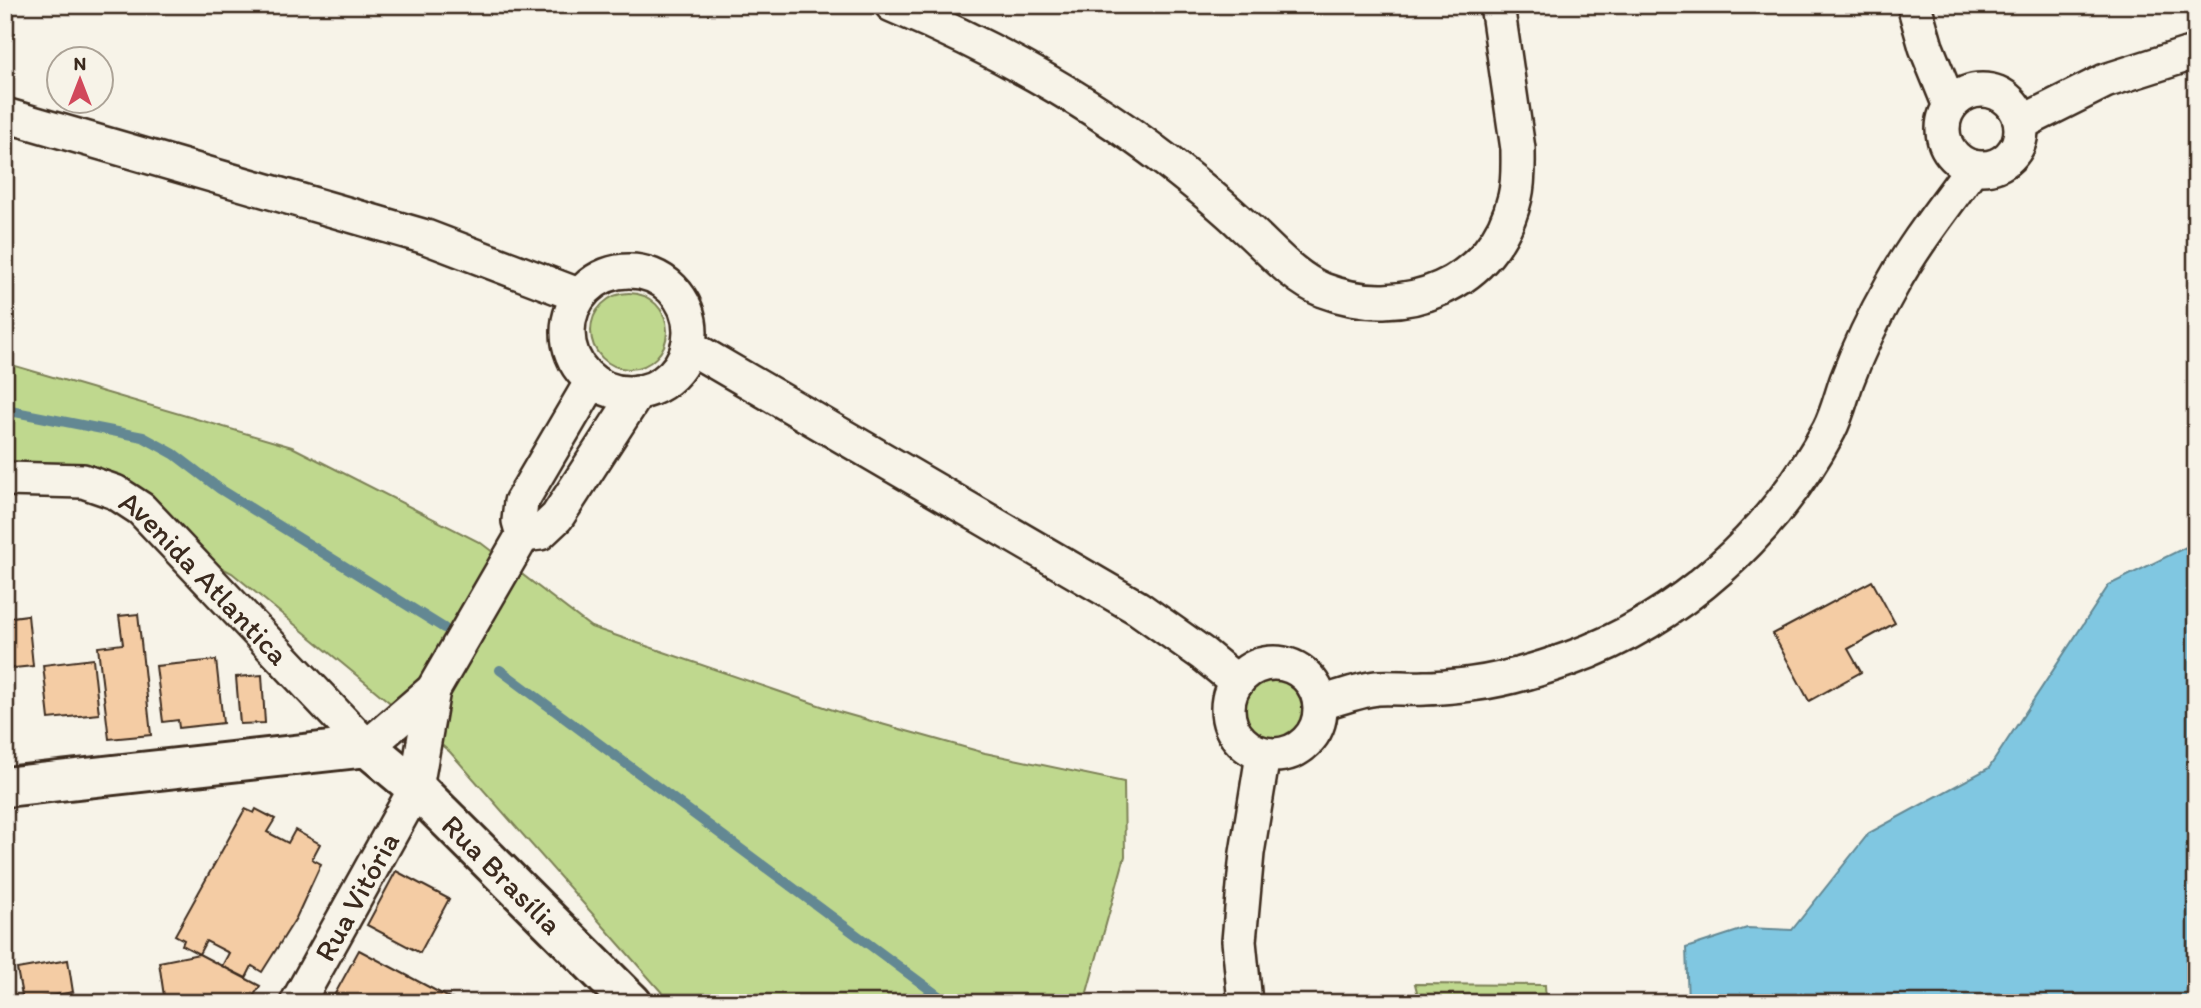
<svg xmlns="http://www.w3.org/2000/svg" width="2201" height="1008" viewBox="0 0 2201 1008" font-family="Itim,sans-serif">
  <rect width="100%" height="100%" fill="#f7f3e8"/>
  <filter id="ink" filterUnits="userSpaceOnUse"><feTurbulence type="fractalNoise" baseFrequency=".0143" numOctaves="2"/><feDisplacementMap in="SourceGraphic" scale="14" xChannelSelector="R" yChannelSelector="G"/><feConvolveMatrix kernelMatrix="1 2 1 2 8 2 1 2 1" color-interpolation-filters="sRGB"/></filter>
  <g filter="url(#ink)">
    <path fill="#bfd88e" stroke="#7d8156" stroke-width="2" d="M591 331a38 38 0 1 1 76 0a38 38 0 1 1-76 0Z
      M5 363 292 447 481 543 591 627 839 712 985 753 1124 782 1125 856 1084 1003H671L450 752 232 573 67 486 5 475Z
      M1245 709a29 29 0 1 1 58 0a29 29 0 1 1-58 0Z
      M1415 984 1545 985 1546 1003H1420Z"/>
    <path fill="#80c7e1" stroke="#648893" stroke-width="2" d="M2196 542V1003H1688L1686 948 1747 928 1792 930 1869 833 1989 768 2109 585Z"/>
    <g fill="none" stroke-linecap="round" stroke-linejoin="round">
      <path stroke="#648893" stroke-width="10" d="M5 410 143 437 174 454 220 489 444 628
        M500 670 948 1003"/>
    </g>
    <path fill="#f4cca4" stroke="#3b2a1e" stroke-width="2" d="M1872 581 1895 623 1848 649 1861 672 1809 701 1773 634Z
      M138 614 151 735 109 739 98 647 123 644 119 616Z
      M28 615 33 666 5 669V618Z
      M93 659 99 714 49 719 43 665Z
      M216 660 223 723 179 728 178 720 163 722 156 666Z
      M262 675 265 723 240 724 236 677Z
      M245 809 254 813 256 809 275 819 267 832 288 843 295 830 320 844 312 859 321 864 296 918 262 972 252 966 246 978 222 966 229 953 206 941 199 954 182 945 184 940 175 935Z
      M396 871 449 899 420 953 367 925Z
      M359 950 459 1003H330Z
      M199 954 260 986 249 1003H165L159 962Z
      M68 960 73 992 23 1001 17 969Z"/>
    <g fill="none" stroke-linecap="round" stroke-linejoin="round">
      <g stroke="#3b2a1e" stroke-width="38">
        <g id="street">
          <path d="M892 5C990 46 1084 97 1168 162 1195 183 1221 204 1245 227 1269 248 1293 278 1323 290 1403 321 1495 285 1515 197 1519 181 1518 165 1518 149L1497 5"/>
          <path d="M1914 5 1926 47 1950 106"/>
          <circle cx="1982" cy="129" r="39"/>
          <path d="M5 115 426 237 578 295"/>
          <path d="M2021 123 2105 81 2196 52"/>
          <circle cx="629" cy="332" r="61"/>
          <path d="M688 346 1138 608 1203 654 1237 682"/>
          <path id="s1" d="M5 479 83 481 115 492 141 509 367 747 433 690 523 535 519 521 521 502 592 381"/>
          <path d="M523 535 540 533 557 517 638 392"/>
          <circle cx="1274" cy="709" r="46"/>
          <path d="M1321 703C1339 698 1359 690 1377 688 1393 687 1409 689 1425 688 1440 688 1456 686 1472 684 1505 680 1538 670 1569 659 1680 620 1774 533 1829 430 1837 415 1841 397 1847 380 1859 348 1875 315 1892 285 1915 243 1945 206 1973 167"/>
          <path id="s2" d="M297 1003 416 788 433 690"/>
          <path d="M1245 1003 1239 941 1247 853 1263 755"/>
        </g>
      </g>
      <g stroke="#3b2a1e" stroke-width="44">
        <g id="secondary">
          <path id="s3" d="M5 787 367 747 416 788 632 1003"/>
        </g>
      </g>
      <use href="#street" stroke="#f7f3e8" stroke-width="33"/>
      <use href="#secondary" stroke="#f7f3e8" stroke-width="38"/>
    </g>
  </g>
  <g text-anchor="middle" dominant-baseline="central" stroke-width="5" stroke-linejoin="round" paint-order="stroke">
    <g font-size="30" fill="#3b2a1e" stroke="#f7f3e8">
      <text stroke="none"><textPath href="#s1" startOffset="236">Avenida Atlantica</textPath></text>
      <text stroke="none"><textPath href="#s3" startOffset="550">Rua Brasília</textPath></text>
      <text stroke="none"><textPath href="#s2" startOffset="122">Rua Vitória</textPath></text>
    </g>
  </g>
  <rect width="2201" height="1008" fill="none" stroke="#f7f3e8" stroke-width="28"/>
  <rect x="14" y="14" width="2173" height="980" fill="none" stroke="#3b2a1e" stroke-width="2.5" filter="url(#ink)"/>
  <g transform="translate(80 80)"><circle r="33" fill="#f7f3e8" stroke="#aca397" stroke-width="2"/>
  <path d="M0-5L12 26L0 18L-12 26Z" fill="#d1495b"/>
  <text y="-10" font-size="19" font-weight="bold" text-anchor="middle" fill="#3b2a1e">N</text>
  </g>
</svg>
